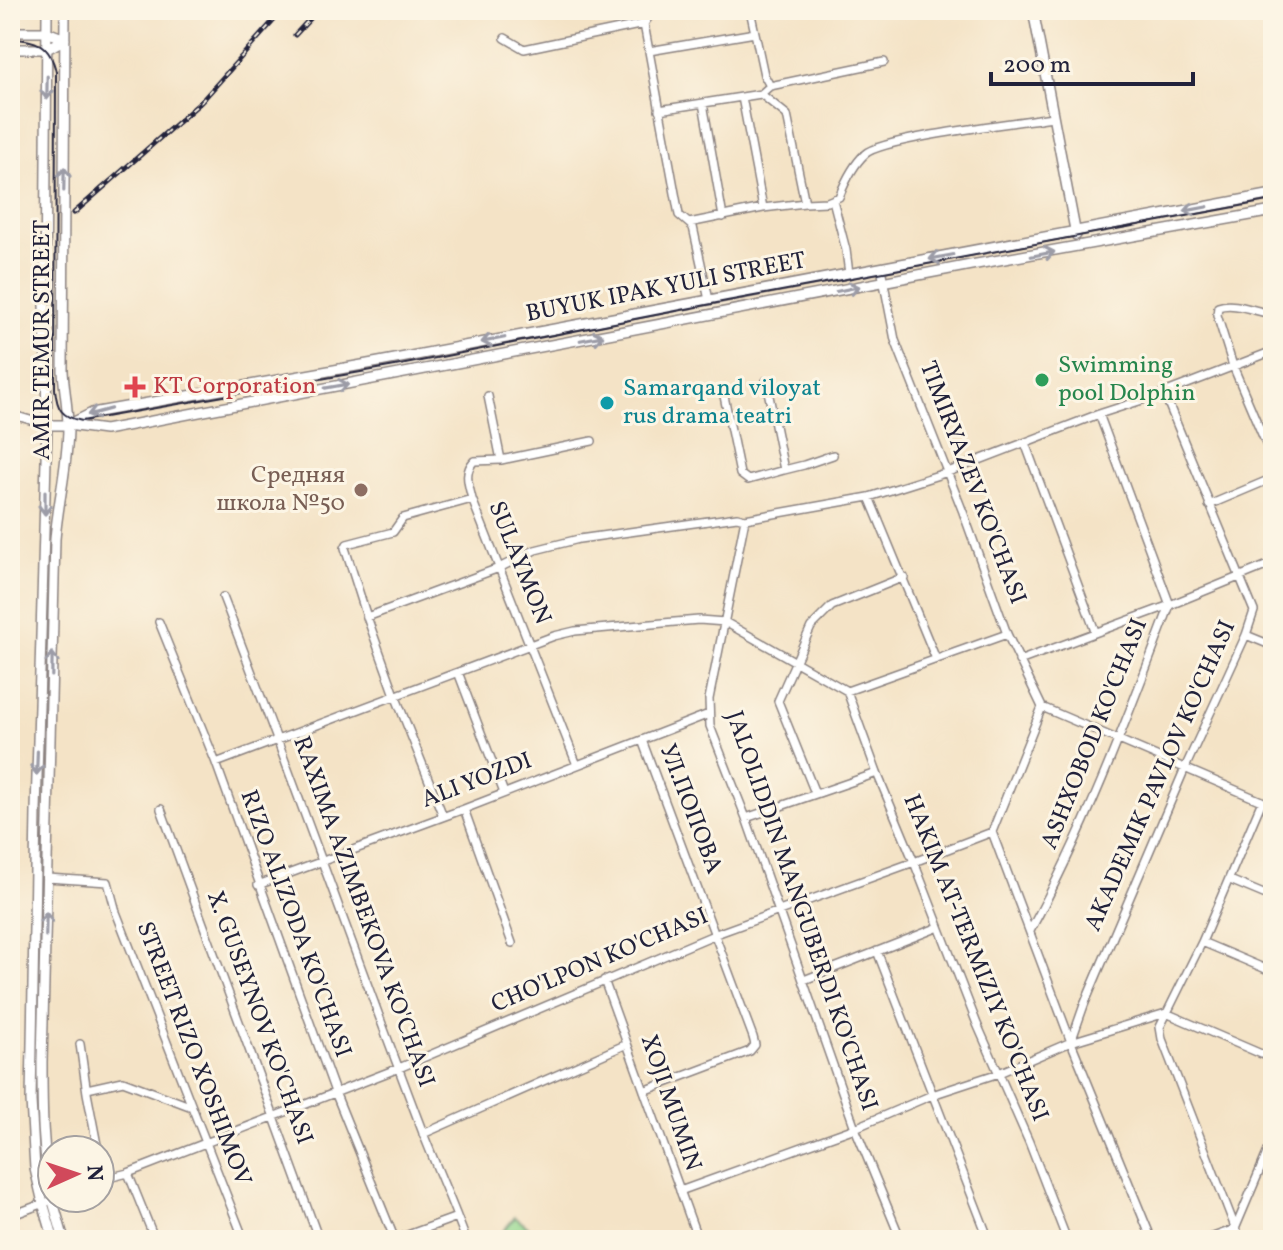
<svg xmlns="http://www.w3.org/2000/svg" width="1283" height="1250" viewBox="0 0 1283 1250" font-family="Vollkorn,serif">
  <rect width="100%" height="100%" fill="#fcf5e5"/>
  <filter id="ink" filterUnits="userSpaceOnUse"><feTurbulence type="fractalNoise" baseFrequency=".0125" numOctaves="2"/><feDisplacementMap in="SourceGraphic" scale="16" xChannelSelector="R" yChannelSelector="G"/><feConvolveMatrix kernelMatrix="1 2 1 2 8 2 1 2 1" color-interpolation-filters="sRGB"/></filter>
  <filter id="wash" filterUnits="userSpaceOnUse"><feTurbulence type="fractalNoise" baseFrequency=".006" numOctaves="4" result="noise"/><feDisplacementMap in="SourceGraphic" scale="32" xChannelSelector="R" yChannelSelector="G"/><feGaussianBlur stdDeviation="1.8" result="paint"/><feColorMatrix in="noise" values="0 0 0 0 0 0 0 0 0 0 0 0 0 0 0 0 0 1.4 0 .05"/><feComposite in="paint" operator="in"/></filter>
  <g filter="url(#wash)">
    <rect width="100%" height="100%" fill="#f4e3c6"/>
    <path fill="#95d890" stroke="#5c7d66" stroke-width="2" d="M515 1217 544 1240H508L501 1234Z"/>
  </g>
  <g filter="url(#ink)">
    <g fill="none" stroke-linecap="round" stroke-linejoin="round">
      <g stroke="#8b8280" stroke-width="10">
        <path id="minor" d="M653 10 644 24 679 215 693 227 709 300
          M750 10 755 33
          M505 38 524 49 644 24
          M649 51 755 33 764 75 770 86
          M761 94 787 115 805 203 827 202 839 197C845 182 853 165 865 154 882 138 1021 122 1053 117
          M742 97 763 208
          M703 103 723 217
          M659 110 761 94 770 86 884 62
          M833 200 846 250 849 274
          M689 223 763 208 805 203
          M881 268 895 340 963 512 1007 634 1042 707
          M1273 314C1255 312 1235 301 1218 307L1217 315 1233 366 1273 460
          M766 381 784 470 804 465 833 455
          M723 391 740 474 748 480 784 470
          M488 396 501 460 474 461C463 473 469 485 472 499L577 765
          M10 414 47 425
          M1025 443 1095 631
          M501 460 592 441
          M869 497 936 659
          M1209 505 1273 478
          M745 519 709 699 710 726 746 818 855 1128 901 1240
          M223 597C292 775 355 955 423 1133 437 1169 453 1204 466 1240
          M367 617 499 568 535 550 579 539 737 517 745 519 869 497 948 472 1099 414 1164 393 1273 351
          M159 622 216 763 335 1092 395 1240
          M1246 635 1273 646
          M1019 661 1170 605 1273 563
          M458 672 504 793
          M847 691 877 773 914 862 977 1024 1029 1142 1067 1240
          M1042 707 1273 806
          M642 740 753 1037 755 1045 750 1051 644 1091
          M216 763 554 636 575 631 663 623 699 620 725 622 847 691 1007 634
          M815 793 778 701 811 627 832 606 904 577
          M161 809 319 1240
          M464 809 512 943
          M443 816 395 695 367 617 345 548 347 544 393 532 403 518 472 499
          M746 818 877 773
          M992 832 1071 1042 1152 1240
          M47 878 108 882 116 912 244 1240
          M1230 880 1273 898
          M258 885 464 809 709 714
          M1030 931C1087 827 1128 716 1170 605L1099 414
          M1202 942 1273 972
          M877 951 989 1240
          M604 980 698 1240
          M804 980 939 927
          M1071 1042 1084 1005 1185 768 1246 635 1254 611 1164 393
          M80 1044 87 1093 98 1150
          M87 1089 123 1081 192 1107
          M423 1134 627 1044
          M100 1159 104 1179
          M128 1173 155 1240
          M100 1180 128 1173 399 1068 716 934 914 862 992 832 1042 707
          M680 1191 855 1128 932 1095 999 1073 1071 1042 1166 1013 1273 1059
          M10 1216 47 1202
          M1235 1229 1273 1139
          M394 1240 457 1217
          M1205 1240 1235 1229
          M1240 1240 1162 1039 1160 1027 1202 942 1262 801"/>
      </g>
      <g stroke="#8b8280" stroke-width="12">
        <path id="major" d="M47 10 45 305 47 425 36 811 31 1101 35 1169 43 1203 54 1240
          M1033 10 1076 235
          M10 32H47L65 39
          M10 49H47L65 39
          M47 425H68L105 430 971 265 1273 211
          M68 425 92 413 379 362 1273 194
          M52 1197C42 1152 42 1107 42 1062L55 539C58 502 68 464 68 427 68 408 64 389 63 371L65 10
          M52 1198 64 1240"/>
      </g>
      <use href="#minor" stroke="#fff" stroke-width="7"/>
      <use href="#major" stroke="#fff" stroke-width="9"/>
      <path stroke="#22223b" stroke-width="2" d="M10 39C36 39 50 44 56 72L55 389C57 409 61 417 82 421L395 366 727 301 1273 200"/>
      <g stroke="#22223b" stroke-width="5">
        <path id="rail" d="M295 35 318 10
          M74 213 201 102 283 10"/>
      </g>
      <use href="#rail" stroke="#fcf5e5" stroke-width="2" stroke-dasharray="6" stroke-linecap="butt"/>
    </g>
    <defs><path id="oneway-shaft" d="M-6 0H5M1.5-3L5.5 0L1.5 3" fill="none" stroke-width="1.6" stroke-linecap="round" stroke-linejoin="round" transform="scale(2)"/></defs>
    <g stroke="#9c9ca7">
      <use href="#oneway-shaft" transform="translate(47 88) rotate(91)"/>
      <use href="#oneway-shaft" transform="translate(64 179) rotate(-89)"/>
      <use href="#oneway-shaft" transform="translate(1196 209) rotate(169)"/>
      <use href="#oneway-shaft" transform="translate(1043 254) rotate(-11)"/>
      <use href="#oneway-shaft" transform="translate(941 257) rotate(169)"/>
      <use href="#oneway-shaft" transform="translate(848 289) rotate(-12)"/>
      <use href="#oneway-shaft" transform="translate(592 338) rotate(-11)"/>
      <use href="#oneway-shaft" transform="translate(493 340) rotate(169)"/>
      <use href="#oneway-shaft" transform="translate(337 386) rotate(-10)"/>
      <use href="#oneway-shaft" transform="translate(99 412) rotate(165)"/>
      <use href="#oneway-shaft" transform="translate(45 503) rotate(90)"/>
      <use href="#oneway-shaft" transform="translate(52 664) rotate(-89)"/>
      <use href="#oneway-shaft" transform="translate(37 763) rotate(92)"/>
      <use href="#oneway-shaft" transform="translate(46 924) rotate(-89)"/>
    </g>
  </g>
  <circle fill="#2e9e5b" stroke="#fcf5e5" stroke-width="3" cx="1042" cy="380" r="8"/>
  <path fill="#e0444e" stroke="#fcf5e5" stroke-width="3" d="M131 375h8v8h8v8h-8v8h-8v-8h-8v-8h8z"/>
  <circle fill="#0f9aa8" stroke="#fcf5e5" stroke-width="3" cx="607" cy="403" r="8"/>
  <circle fill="#8d6e63" stroke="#fcf5e5" stroke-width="3" cx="361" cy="490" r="8"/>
  <g text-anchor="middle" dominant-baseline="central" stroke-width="6" stroke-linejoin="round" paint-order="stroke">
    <g font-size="24" fill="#22223b" stroke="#fcf5e5">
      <text transform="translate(666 288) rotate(-11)">BUYUK IPAK YULI STREET</text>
      <text transform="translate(43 340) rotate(-90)">AMIR TEMUR STREET</text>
      <text transform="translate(972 483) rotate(69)">TIMIRYAZEV KO'CHASI</text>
      <text transform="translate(519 563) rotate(68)">SULAYMON</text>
      <text transform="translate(1095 734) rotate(-68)">ASHXOBOD KO'CHASI</text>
      <text transform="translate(1161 776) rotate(-66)">AKADEMIK PAVLOV KO'CHASI</text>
      <text transform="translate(477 781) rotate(-21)">ALI YOZDI</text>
      <text transform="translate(690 809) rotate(69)">УЛ.ПОПОВА</text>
      <text transform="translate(801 911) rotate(71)">JALOLIDDIN MANGUBERDI KO'CHASI</text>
      <text transform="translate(363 912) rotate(70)">RAXIMA AZIMBEKOVA KO'CHASI</text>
      <text transform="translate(295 924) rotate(70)">RIZO ALIZODA KO'CHASI</text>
      <text transform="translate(975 958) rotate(68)">HAKIM AT-TERMIZIY KO'CHASI</text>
      <text transform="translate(600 961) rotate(-23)">CHO'LPON KO'CHASI</text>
      <text transform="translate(259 1018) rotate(70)">X. GUSEYNOV KO'CHASI</text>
      <text transform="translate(193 1054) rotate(69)">STREET RIZO XOSHIMOV</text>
      <text transform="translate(670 1103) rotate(71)">XOJI MUMIN</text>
    </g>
    <g font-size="24" fill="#27864d" stroke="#fcf5e5" text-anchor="start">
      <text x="1058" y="366">Swimming<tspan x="1058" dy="28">pool Dolphin</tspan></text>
    </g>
    <g font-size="24" fill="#be3a42" stroke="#fcf5e5" text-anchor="start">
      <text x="153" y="387">KT Corporation</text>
    </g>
    <g font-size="24" fill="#0d838f" stroke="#fcf5e5" text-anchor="start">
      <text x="623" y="389">Samarqand viloyat<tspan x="623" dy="28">rus drama teatri</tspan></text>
    </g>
    <g font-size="24" fill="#785e54" stroke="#fcf5e5" text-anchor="end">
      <text x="345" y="476">Средняя<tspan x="345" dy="28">школа №50</tspan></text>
    </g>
  </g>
  <rect width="1283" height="1250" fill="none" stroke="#fcf5e5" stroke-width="40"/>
  <g transform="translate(76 1174) rotate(87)"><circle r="38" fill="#fcf5e5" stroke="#a5a1a1" stroke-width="2"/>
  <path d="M0-6L14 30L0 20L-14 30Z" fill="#d1495b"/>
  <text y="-12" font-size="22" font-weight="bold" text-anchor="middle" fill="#22223b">N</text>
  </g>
  <path d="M991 72v12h202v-12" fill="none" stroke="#22223b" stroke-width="4"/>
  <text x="1003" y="72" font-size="24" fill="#22223b" stroke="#fcf5e5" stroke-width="6" paint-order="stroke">200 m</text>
</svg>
